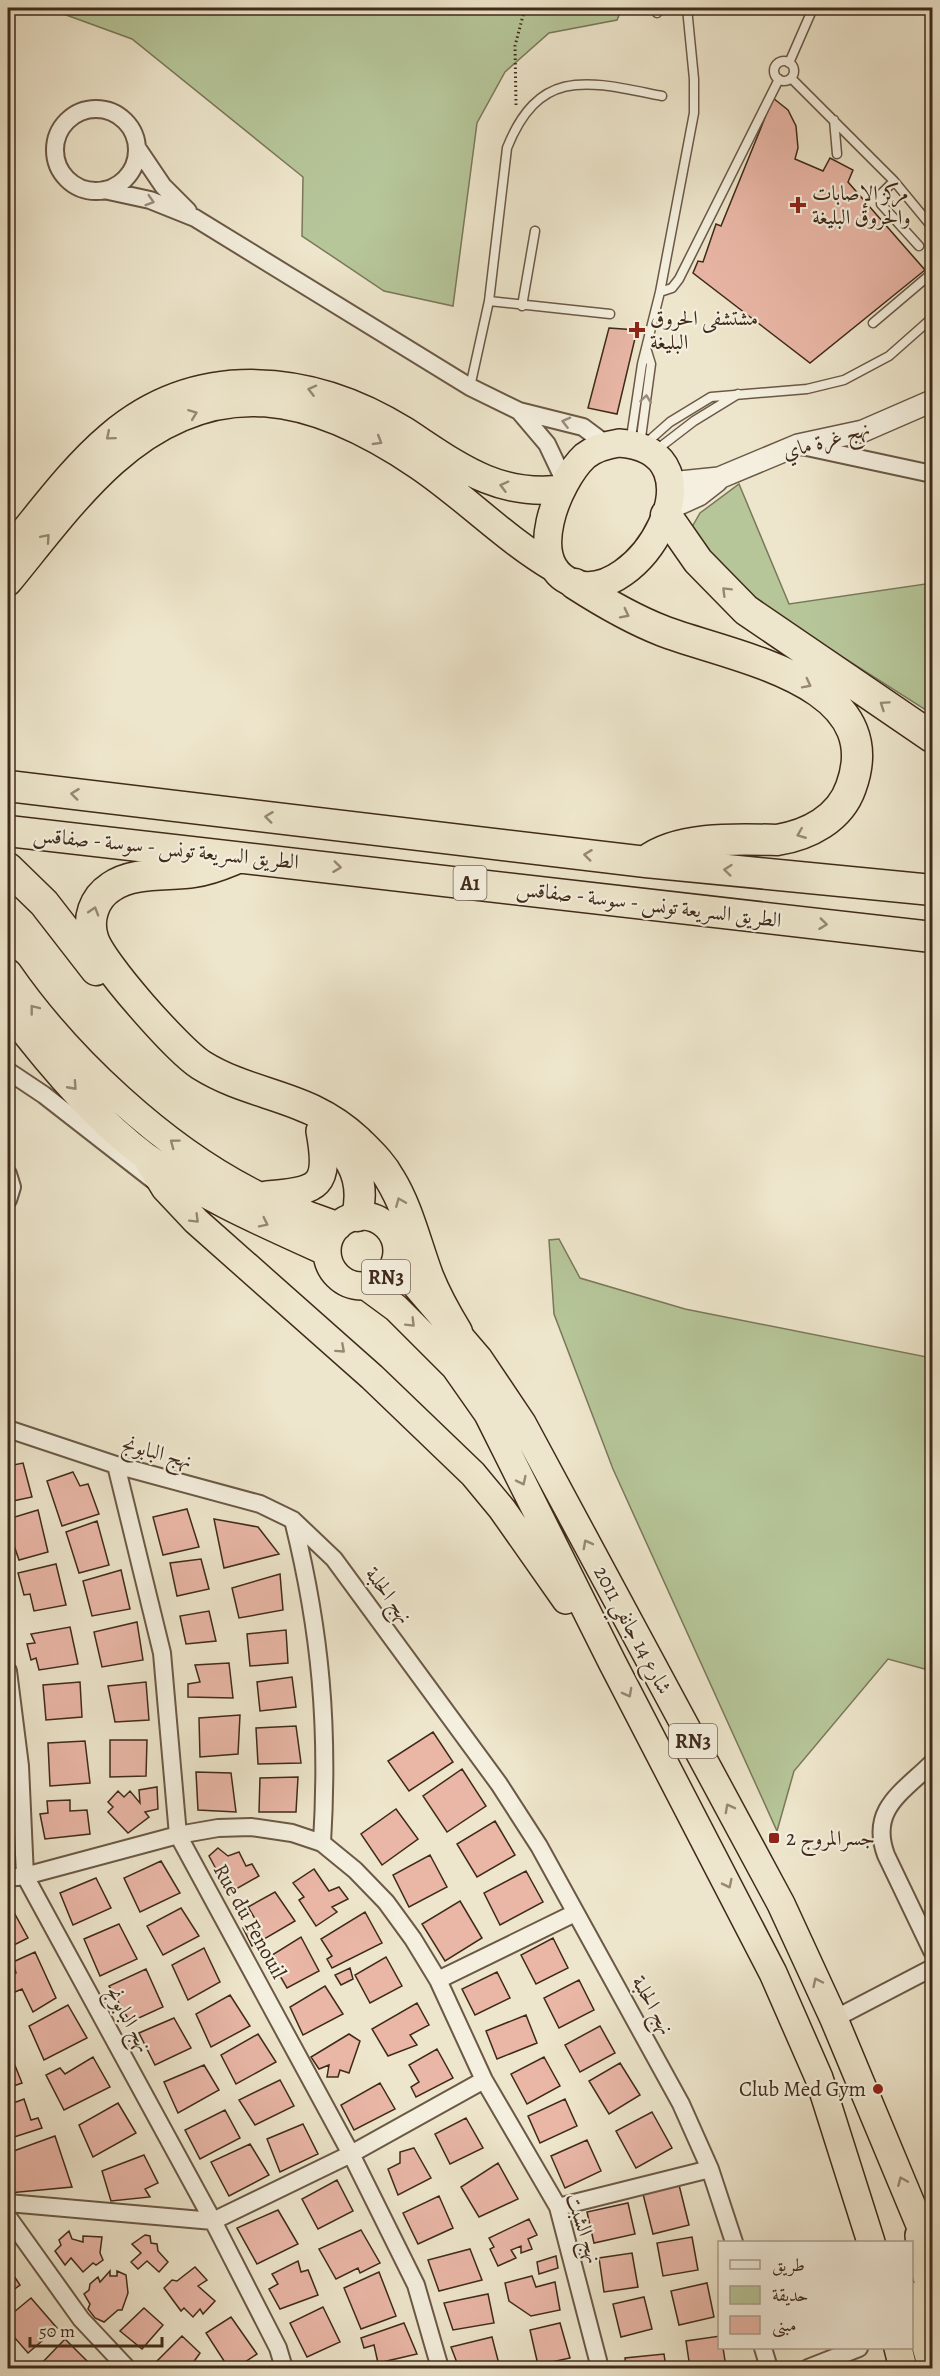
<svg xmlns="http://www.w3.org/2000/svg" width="940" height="2376" viewBox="0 0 940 2376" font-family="Alegreya,Amiri,serif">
  <rect width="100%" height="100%" fill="#eee6cc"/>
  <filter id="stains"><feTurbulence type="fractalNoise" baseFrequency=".00333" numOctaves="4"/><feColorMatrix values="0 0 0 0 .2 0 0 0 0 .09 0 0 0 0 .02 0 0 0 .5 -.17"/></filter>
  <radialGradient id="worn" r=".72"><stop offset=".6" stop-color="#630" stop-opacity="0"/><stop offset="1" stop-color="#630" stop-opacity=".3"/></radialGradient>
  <path fill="#b6c699" stroke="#7a785a" stroke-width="1.5" d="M47 8H622L617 20 549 33 505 72 477 123 453 306 384 291 302 236 303 177 132 39Z
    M739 484 789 604 932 583V714L781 618 705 559 692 527 700 513Z
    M559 1239 580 1278 685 1309 932 1358V1671L888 1659 794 1771 777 1831 613 1469 554 1314 549 1240Z"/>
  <path fill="#eab7a7" stroke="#3f2a1a" stroke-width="1.5" d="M773 98 788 110 796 126 798 148 795 159 823 171 830 158 853 170 848 182 925 270 810 363 693 273 698 261 703 262 716 224 721 226Z
    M609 328 637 330 617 414 588 408Z
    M23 1463 32 1497 8 1502V1466Z
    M73 1472 80 1486 88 1484 99 1514 62 1526 47 1481Z
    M187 1509 199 1547 163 1555 153 1517Z
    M38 1510 48 1552 19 1560 8 1528V1519Z
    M214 1519 258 1527 279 1554 224 1568Z
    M97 1521 109 1565 79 1573 66 1532Z
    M201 1559 209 1589 177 1596 170 1563Z
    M56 1564 66 1605 34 1611 30 1594 24 1595 18 1573Z
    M121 1570 130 1609 92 1616 83 1581Z
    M280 1574 283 1610 239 1618 232 1588Z
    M209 1611 216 1641 186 1644 180 1616Z
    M137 1622 143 1660 102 1667 94 1632Z
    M70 1627 78 1664 39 1670 36 1658 31 1660 27 1644 35 1643 31 1634Z
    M286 1630 288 1663 250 1666 247 1634Z
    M229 1663 233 1698 188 1697V1684L200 1682 195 1665Z
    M292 1677 296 1707 260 1711 257 1682Z
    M80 1682 82 1717 46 1720 43 1685Z
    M146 1682 149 1720 115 1722 108 1686Z
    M240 1715 238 1754 200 1757 199 1718Z
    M296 1726 301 1763 258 1764 256 1728Z
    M433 1732 453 1762 409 1791 388 1761Z
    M110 1740H147L146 1776 110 1777Z
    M85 1741 90 1783 50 1786 48 1743Z
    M462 1769 486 1806 447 1832 423 1796Z
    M196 1772 231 1773 236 1812 198 1810Z
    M298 1777 296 1812H259L260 1778Z
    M157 1787 158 1809 145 1812 149 1817 128 1833 108 1812 113 1807 108 1802 118 1791 124 1797 130 1791 140 1803 139 1790Z
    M70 1800V1811L87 1810 90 1834 45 1839 40 1814 48 1813 47 1801Z
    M396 1809 418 1839 382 1865 361 1834Z
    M495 1821 515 1855 477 1877 457 1844Z
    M218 1848 228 1856 239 1852 246 1866 252 1864 259 1876 229 1893 209 1856Z
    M430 1855 447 1887 409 1907 393 1875Z
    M161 1861 180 1893 140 1912 124 1878Z
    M314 1869 329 1891 339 1887 348 1899 332 1907 337 1912 316 1926 299 1900 304 1897 293 1883Z
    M526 1871 543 1902 500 1925 484 1893Z
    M96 1878 111 1908 73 1925 60 1893Z
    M275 1892 295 1921 252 1946 243 1928 257 1922 248 1907Z
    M460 1901 482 1938 445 1961 422 1924Z
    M11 1907 28 1938 8 1948V1909Z
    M181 1908 199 1936 163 1955 147 1926Z
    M365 1912 382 1943 332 1968 327 1959 332 1956 321 1939Z
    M119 1924 137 1959 100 1976 84 1939Z
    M301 1937 319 1971 287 1988 269 1957Z
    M553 1938 568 1968 536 1984 521 1955Z
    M204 1948 220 1982 188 2000 172 1965Z
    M35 1952 56 1998 33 2012 22 1989 15 1992 8 1978 16 1973 13 1962Z
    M386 1957 402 1986 370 2003 355 1975Z
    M350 1968 353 1979 341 1985 335 1975Z
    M146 1969 163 2007 130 2022 109 1986Z
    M497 1972 510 1998 475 2015 462 1989Z
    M579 1980 594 2010 559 2028 544 1998Z
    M325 1986 343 2014 303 2035 290 2007Z
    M230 1995 250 2026 211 2047 196 2014Z
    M417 2003 429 2025 410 2035 417 2045 388 2056 372 2029Z
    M68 2005 87 2038 44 2060 29 2026Z
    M526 2015 537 2043 497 2059 486 2031Z
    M174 2018 191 2048 155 2065 139 2033Z
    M600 2026 615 2053 580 2072 565 2045Z
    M258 2034 276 2062 236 2084 221 2055Z
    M349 2034 360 2041 349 2073 340 2070 338 2077H327L329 2065 319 2069 311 2057Z
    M437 2049 453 2078 416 2097 411 2087 419 2082 409 2065Z
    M10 2053 22 2083 8 2088V2054Z
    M93 2057 110 2087 64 2110 46 2075 60 2068 65 2074Z
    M544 2057 560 2086 527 2104 511 2074Z
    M620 2063 640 2095 609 2114 589 2081Z
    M204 2065 219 2090 178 2113 164 2082Z
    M280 2080 294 2106 255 2125 239 2100Z
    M380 2083 395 2109 354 2130 341 2105Z
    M24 2099 31 2120 38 2118 42 2128 8 2139V2105Z
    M565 2099 577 2126 540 2143 528 2116Z
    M118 2103 136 2133 93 2157 79 2125Z
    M225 2110 240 2138 200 2159 185 2130Z
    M652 2112 672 2148 636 2168 616 2131Z
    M466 2118 483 2148 450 2164 435 2134Z
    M303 2124 318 2154 280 2172 267 2139Z
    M55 2136 72 2187 9 2193 8 2153Z
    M587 2140 601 2171 565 2188 551 2156Z
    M250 2144 269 2175 229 2196 211 2162Z
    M414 2148 431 2178 398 2195 388 2169 400 2163V2152Z
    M144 2155 158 2183 145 2189 150 2197 111 2201 102 2171Z
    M498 2163 518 2199 479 2217 461 2187Z
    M337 2180 353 2211 318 2229 302 2199Z
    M679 2185 689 2225 653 2234 643 2194Z
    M439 2196 453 2228 418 2244 403 2213Z
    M628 2203 635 2234 594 2243 587 2212Z
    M278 2210 298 2244 257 2264 237 2228Z
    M529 2219 537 2235 528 2239 532 2249 521 2253V2246L511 2250 516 2258 498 2266 490 2249 494 2247 489 2238Z
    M361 2230 380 2263 360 2273 358 2268 336 2279 319 2249Z
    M69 2231 72 2239 83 2242V2236L102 2237 100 2253 103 2260 96 2265 93 2263 83 2272 71 2258 65 2265 55 2251 61 2245 59 2240Z
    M145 2235 150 2236 151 2243 157 2244 158 2251 168 2262 159 2272 147 2261 138 2269 131 2262 141 2253 132 2244Z
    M692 2237 698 2270 663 2276 657 2243Z
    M470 2249 482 2280 439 2291 428 2260Z
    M632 2253 638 2287 604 2292 599 2258Z
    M556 2256 558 2268 539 2274 537 2262Z
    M298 2261 301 2272 308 2270 318 2295 280 2309 269 2289 278 2284 272 2274Z
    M8 2267 20 2285 8 2294Z
    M195 2267 207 2280 198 2286 215 2301 203 2314 200 2309 193 2317 184 2308 181 2311 164 2288 172 2280 177 2281Z
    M110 2271V2276H117V2271L126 2275 128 2293 122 2310H118L104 2322 95 2318 88 2309 90 2304 84 2294 89 2290 90 2284 98 2277 100 2282Z
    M379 2272 396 2316 361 2329 344 2288Z
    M532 2276 536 2287 555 2282 560 2310 531 2316 509 2301 505 2283Z
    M707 2283 714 2317 679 2325 671 2291Z
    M488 2294 494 2323 453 2330 444 2303Z
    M644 2297 652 2329 621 2337 613 2304Z
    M31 2298 57 2328 28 2353 15 2338 12 2341 8 2336V2317Z
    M8 2299 13 2307 8 2312Z
    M323 2307 340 2342 307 2357 290 2323Z
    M144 2308 163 2325 142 2349 120 2331Z
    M231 2317 257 2354 236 2368 229 2362 226 2364 206 2333Z
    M404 2323 417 2354 378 2363 374 2345 364 2348 361 2338Z
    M560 2323 570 2358 538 2365 530 2330Z
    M182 2336 200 2353 190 2367 194 2368H160L155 2363Z
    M720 2336V2348H723L726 2367 690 2368 686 2341Z
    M492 2337 500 2368H459L451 2347Z
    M65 2339 94 2368H37Z
    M664 2354 666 2368H626L625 2358Z
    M345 2364 346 2368H327Z"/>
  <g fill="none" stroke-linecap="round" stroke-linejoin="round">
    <g stroke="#6b5946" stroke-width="11">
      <path id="service" d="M657 13 659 8
        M774 71a10 10 0 1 1 20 0a10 10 0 1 1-20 0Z
        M789 63 813 8
        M791 78 894 181 932 227
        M834 120 837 154
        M894 181 881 194V204L919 246
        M660 292 672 288 679 279 779 79
        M489 301 610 314
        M522 306 535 231
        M873 323 932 273
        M470 387 489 301 507 148C540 65 591 82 662 96
        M630 444 642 364 660 292 694 113V79L687 8
        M640 445 651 364 647 351
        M644 445 670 422 711 397 807 389 844 380 889 356 932 318
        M655 451 694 421 738 394"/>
    </g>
    <g stroke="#6b5946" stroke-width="20">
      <path id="minor" d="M55 150a41 41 0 1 1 82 0a41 41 0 1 1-82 0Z
        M138 149 163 186 188 211
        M104 190 150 200 195 218 470 387 519 411 583 427 607 445
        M519 411 547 444 565 482
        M802 446 932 474
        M8 1071 44 1095 153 1180
        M8 1174 12 1187 8 1200
        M8 1429 116 1465 260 1504 293 1520 334 1559 499 1784 539 1846 681 2104 710 2169 734 2242
        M116 1465 162 1653 178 1835 351 2154 416 2285 440 2368
        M293 1520C321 1632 329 1728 322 1843
        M8 1671 20 1766 25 1876 213 2221 278 2348 284 2368
        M932 1763C903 1792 869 1809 886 1855L932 1951
        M8 1878 25 1876 178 1835 218 1828 251 1827 292 1833 322 1843 355 1870 386 1902 413 1939 438 1980 484 2080 558 2207 600 2368
        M438 1980 575 1913
        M834 2019 932 1968
        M8 2203 213 2221 351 2154 484 2080
        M558 2207 710 2169
        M8 2217 81 2319 127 2368
        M763 2348 769 2368
        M808 2368 859 2348"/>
    </g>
    <g stroke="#6b5946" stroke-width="24">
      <path id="tertiary" d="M670 483 719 478 798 445 863 431 932 401
        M668 509 699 495 717 481"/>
    </g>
    <g stroke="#3f2a1a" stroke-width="30">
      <path id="trunk" d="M619 443C729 451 638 608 573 583 523 564 558 481 585 456 595 448 606 445 619 443Z
        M8 551C40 513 71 469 110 436 198 361 312 373 405 431 457 465 496 497 562 489
        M8 582C41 542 74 497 113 462 216 370 314 395 419 466 466 498 505 539 554 568
        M8 973C67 1058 164 1149 257 1195 283 1207 311 1216 338 1226
        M8 1010C47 1062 93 1117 145 1156 200 1196 265 1224 327 1252
        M146 1157 165 1188 196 1221 372 1377 473 1474 502 1509 566 1600
        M267 1195C320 1191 330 1186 320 1131
        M327 1251a35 35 0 1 1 70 0a35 35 0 1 1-70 0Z
        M396 1262 479 1359 522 1423 781 1904 834 2019 932 2254
        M366 1286 396 1308 455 1367 488 1414 612 1662 773 1973 819 2078 871 2242
        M919 2235 921 2255 932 2295
        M912 2296 932 2368
        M898 2348 903 2368"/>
    </g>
    <g stroke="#3f2a1a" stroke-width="33">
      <path id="motorway" d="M666 515 698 561 746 610 932 737
        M575 584C603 602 632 619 663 631 730 657 890 680 851 787 840 819 808 835 777 840 738 839 678 836 646 861
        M8 786 646 862 932 890
        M8 831 932 937
        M233 860C221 865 208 870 194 872 169 876 133 871 111 887 94 898 87 919 93 938 100 963 178 1050 201 1065 254 1098 307 1093 358 1141 370 1153 382 1164 390 1179 408 1208 416 1244 428 1276 436 1296 446 1314 457 1332
        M8 868 44 903 96 970
        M328 1137C355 1157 365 1184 357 1216"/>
    </g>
    <path stroke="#3f2a1a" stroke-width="3" stroke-dasharray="1.5 3" stroke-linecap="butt" d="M516 105 515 46 525 8"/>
    <use href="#service" stroke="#f4efde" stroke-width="8"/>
    <use href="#minor" stroke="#f4efde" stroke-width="16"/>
    <use href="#tertiary" stroke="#f4efde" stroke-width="21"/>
    <use href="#trunk" stroke="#eee6cc" stroke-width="27"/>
    <use href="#motorway" stroke="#eee6cc" stroke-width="30"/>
  </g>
  <defs><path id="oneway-chevron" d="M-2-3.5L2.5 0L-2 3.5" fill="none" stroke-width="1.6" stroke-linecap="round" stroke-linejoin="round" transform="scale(1.5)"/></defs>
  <g stroke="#9a8c7c">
    <use href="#oneway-chevron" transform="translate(150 201) rotate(17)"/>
    <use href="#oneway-chevron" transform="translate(646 399) rotate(-82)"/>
    <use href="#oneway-chevron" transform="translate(566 422) rotate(-166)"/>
  </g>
  <g stroke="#968873">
    <use href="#oneway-chevron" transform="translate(312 390) rotate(-166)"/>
    <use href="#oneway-chevron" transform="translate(193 414) rotate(-21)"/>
    <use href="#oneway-chevron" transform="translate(110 436) rotate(140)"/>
    <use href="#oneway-chevron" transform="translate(378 441) rotate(31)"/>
    <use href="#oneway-chevron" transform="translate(504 486) rotate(-165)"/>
    <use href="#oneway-chevron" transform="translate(46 538) rotate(-49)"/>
    <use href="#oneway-chevron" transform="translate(726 591) rotate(-135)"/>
    <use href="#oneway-chevron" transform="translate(625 614) rotate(27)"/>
    <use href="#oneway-chevron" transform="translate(807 684) rotate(27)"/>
    <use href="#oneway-chevron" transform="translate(884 705) rotate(-146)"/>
    <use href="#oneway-chevron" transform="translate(75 794) rotate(-173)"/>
    <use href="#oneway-chevron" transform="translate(269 817) rotate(-173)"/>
    <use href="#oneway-chevron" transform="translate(801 834) rotate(158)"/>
    <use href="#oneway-chevron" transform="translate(588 855) rotate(-173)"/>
    <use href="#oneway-chevron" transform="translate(337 867) rotate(7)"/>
    <use href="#oneway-chevron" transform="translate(728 870) rotate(-174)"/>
    <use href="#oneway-chevron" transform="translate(94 911) rotate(-73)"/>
    <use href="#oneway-chevron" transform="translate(823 924) rotate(7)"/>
    <use href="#oneway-chevron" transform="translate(34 1009) rotate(-128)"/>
    <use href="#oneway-chevron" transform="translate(73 1086) rotate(48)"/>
    <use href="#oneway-chevron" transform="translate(174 1143) rotate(-143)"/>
    <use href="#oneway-chevron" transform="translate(400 1202) rotate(-112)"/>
    <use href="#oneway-chevron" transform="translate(195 1219) rotate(45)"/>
    <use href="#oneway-chevron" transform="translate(264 1223) rotate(26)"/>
    <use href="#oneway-chevron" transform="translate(411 1323) rotate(45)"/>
    <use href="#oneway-chevron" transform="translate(341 1349) rotate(42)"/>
    <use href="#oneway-chevron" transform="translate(522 1481) rotate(64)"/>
    <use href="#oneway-chevron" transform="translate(587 1544) rotate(-118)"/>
    <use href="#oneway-chevron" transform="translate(628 1693) rotate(62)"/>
    <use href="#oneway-chevron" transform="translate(729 1808) rotate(-118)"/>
    <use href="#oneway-chevron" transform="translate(728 1884) rotate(64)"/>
    <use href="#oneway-chevron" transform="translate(817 1982) rotate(-115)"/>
    <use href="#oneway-chevron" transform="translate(902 2181) rotate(-113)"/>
  </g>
  <g fill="#8f2418" stroke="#f4efde" stroke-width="2">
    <path d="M795 196h6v6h6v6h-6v6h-6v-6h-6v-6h6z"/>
    <path d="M634 321h6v6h6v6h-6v6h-6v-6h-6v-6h6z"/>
    <rect x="768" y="1832" width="12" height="12" rx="3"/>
    <circle cx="878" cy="2089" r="6"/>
  </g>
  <g text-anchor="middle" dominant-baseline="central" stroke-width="4.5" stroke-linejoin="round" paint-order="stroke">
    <g fill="#f4efde" stroke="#756555" stroke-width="1.5">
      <rect x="453.5" y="866" width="33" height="34" rx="4.5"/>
      <rect x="362" y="1260" width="48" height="34" rx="4.5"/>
      <rect x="669" y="1724" width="48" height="34" rx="4.5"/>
    </g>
    <g font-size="20" font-weight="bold" fill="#3f2a1a">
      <text x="470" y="883">A1</text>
      <text x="386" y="1277">RN3</text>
      <text x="693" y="1741">RN3</text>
    </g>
    <g font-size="21" fill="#3f2a1a" stroke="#f4efde" text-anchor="start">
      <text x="812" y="193">مركز الإصابات<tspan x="812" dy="24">والحروق البليغة</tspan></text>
      <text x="650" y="318">مشتشفى الحروق<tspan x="650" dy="24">البليغة</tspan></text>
      <text x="786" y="1838">جسرالمروج 2</text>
      <text x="866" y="2089" text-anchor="end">Club Med Gym</text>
    </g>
    <g font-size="21" fill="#3f2a1a" stroke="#f4efde">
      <text transform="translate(826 440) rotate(-16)">نهج غرة ماي</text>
      <text transform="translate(166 848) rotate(6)">الطريق السريعة تونس - سوسة - صفاقس</text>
      <text transform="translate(649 904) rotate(7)">الطريق السريعة تونس - سوسة - صفاقس</text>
      <text transform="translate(157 1452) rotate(15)">نهج البابونج</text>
      <text transform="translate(389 1595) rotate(54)">نهج الحلبة</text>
      <text transform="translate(633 1630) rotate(62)">شارع 14 جانفي 2011</text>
      <text transform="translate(250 1921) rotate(61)">Rue du Fenouil</text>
      <text transform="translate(653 2005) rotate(61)">نهج الحلبة</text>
      <text transform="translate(129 2019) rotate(61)">نهج البابونج</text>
      <text transform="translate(584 2228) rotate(72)">نهج الشبت</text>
    </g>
  </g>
  <rect width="940" height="2376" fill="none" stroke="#eee6cc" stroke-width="30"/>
  <rect x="9" y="9" width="922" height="2358" fill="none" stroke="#3f2a1a" stroke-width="3"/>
  <rect x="15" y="15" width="910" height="2346" fill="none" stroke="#3f2a1a" stroke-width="1.5"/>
  <rect x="718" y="2241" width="195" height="108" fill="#f4efde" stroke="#aca090" stroke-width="1.5"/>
  <rect x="730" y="2260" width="30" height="9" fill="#f4efde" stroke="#aca090" stroke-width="1.5"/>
  <text x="772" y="2271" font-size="18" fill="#3f2a1a">طريق</text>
  <rect x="730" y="2286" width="30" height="18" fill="#b6c699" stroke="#aca090" stroke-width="1.5"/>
  <text x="772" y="2301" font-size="18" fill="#3f2a1a">حديقة</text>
  <rect x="730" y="2316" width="30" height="18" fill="#eab7a7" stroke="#aca090" stroke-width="1.5"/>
  <text x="772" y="2331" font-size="18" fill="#3f2a1a">مبنى</text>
  <path d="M30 2337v9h132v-9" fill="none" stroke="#3f2a1a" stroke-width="3"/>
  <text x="39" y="2337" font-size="18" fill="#3f2a1a" stroke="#f4efde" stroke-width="4.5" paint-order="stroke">50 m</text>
  <rect width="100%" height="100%" filter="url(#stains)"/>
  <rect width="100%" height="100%" fill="url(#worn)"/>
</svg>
